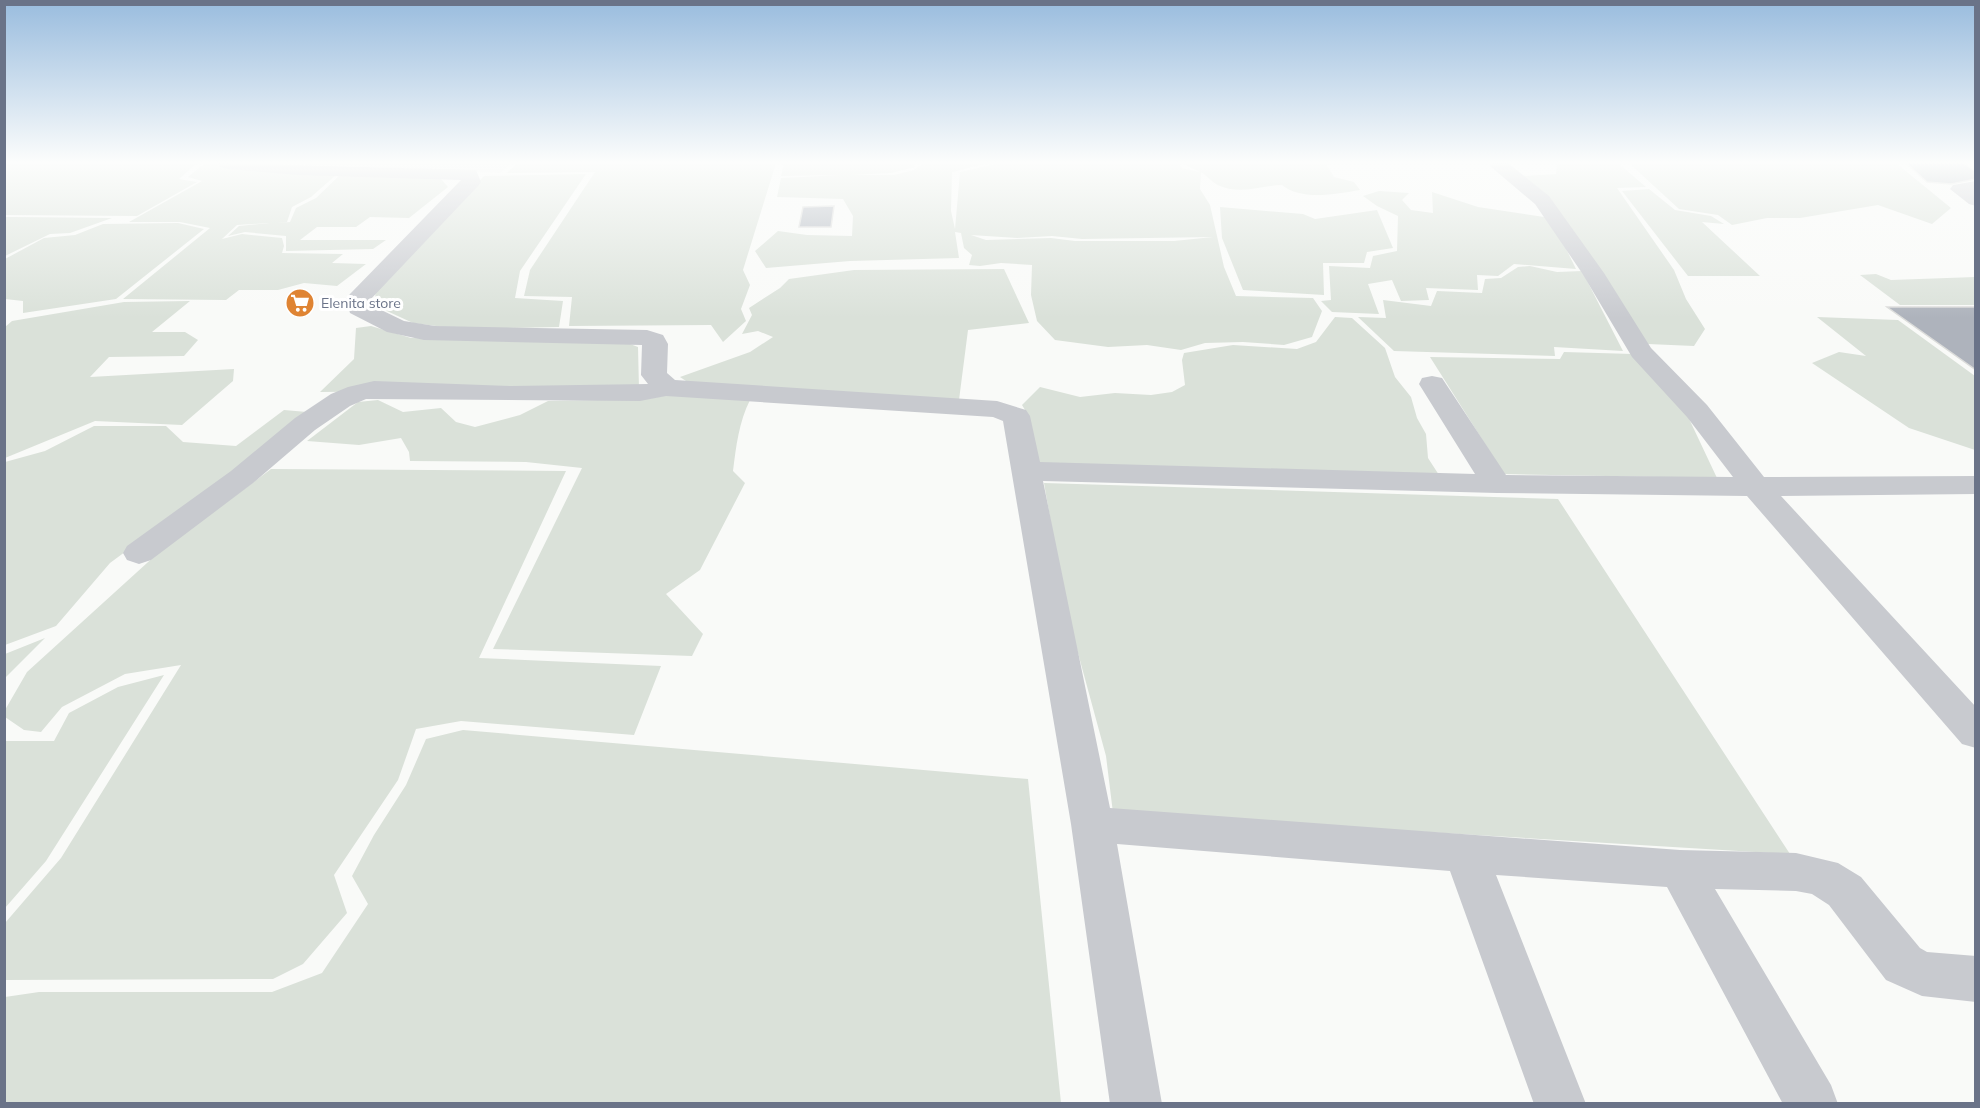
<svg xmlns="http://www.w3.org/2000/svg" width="1980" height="1108" viewBox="0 0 1980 1108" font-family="Mulish,sans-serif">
  <rect width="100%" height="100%" fill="#f9faf8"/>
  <path fill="#eaebeb" d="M262 163H511L500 173Z"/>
  <path fill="#dae1d9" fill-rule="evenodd" d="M5 163 196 164 179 179 197 182 137 216 5 215Z
    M205 163 336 175 311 197 292 207 287 222 277 223 290 222 296 208 316 198 342 173 441 179 448 187 409 218 370 217 356 227H317L300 240H386L373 249 286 251V236L245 232 228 236 239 226 270 223 237 225 222 239 242 234 282 238 284 246 282 253 343 254 332 263 366 264 337 286 304 283 278 290H239L226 300 123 299 210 228 180 222H129L202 181 188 177Z
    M517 163H776L743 270 750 285 741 309 746 321 723 342 711 325 569 326 572 297 524 296 530 270 595 172 507 173Z
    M784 163H914L915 167 891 173 851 175H894L914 170 923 163H989L952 172 951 211 955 229 960 172 1000 163H1178L1182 168 1200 172 1185 165 1186 163H1338L1327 165 1334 177 1354 182 1360 190C1336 194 1301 201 1282 185 1261 185 1242 195 1220 186 1214 184 1207 176 1201 172L1200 189 1210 205 1224 267 1236 296 1313 298 1322 311 1312 337 1284 345 1243 342 1205 343 1181 350 1147 345 1108 347 1055 340 1037 321 1031 295 1032 265 1001 263 980 266 969 265 972 255 964 248 961 233 955 232 959 258 850 261 766 268 755 251 778 231 807 235 852 236 853 216 843 199 777 197 781 178 840 175 781 176ZM971 235 1017 238 1052 236 1082 239 1213 237 1174 241H1075L1051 238 986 240Z
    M1557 163H1618L1646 187 1617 188 1674 270 1686 299 1705 329 1694 346 1648 344 1522 176 1556 174Z
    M1629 163H1896L1951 208 1932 224 1878 205 1800 218H1767L1732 225 1718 215 1679 209Z
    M586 174 520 271 515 298 563 301 559 327 459 329 413 323 376 306 375 290 484 176Z
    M1649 189 1675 210 1711 216 1724 224 1702 222 1760 276H1688L1622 191Z
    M1379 191 1409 193 1402 200 1411 210 1433 213 1432 192 1478 207 1551 218 1576 269 1514 264 1498 276 1477 275 1478 290 1426 288 1429 300 1401 301 1392 280 1368 284 1379 314 1332 312 1321 301 1331 300 1329 266 1370 268 1373 256 1397 251 1398 216 1377 206 1363 196Z
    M1220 207 1303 214 1315 219 1377 210 1393 248 1367 252 1364 263H1323L1324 295 1243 290 1222 238Z
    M5 217H13L112 218 70 233 50 234 5 256Z
    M178 223 204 229 116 299 23 313V301L5 299V259L44 238 75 235 103 224Z
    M1530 266 1557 272 1582 271 1623 351 1554 347 1555 356 1394 351 1358 317 1386 318 1383 300 1431 306 1437 291 1482 293 1485 279 1501 278 1518 267Z
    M1004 269 1029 323 968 330 959 400 692 385 680 377 750 352 773 337 758 331 742 334 752 315 749 308 780 288 789 279 854 270Z
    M1876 274 1891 280 1975 277V305H1900L1860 275Z
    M190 301 152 332H185L198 340 184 356 109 357 90 377 234 369 233 381 182 425 95 421 5 458V327L12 321 124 302Z
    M1335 317 1352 318 1385 348 1395 377 1411 397 1417 418 1426 434 1428 458 1439 475 1037 468 1028 415 1022 405 1040 387 1080 397 1115 393 1151 395 1172 392 1185 385 1182 360 1184 353 1233 345 1297 349 1316 342Z
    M1817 317 1898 320 1975 376V450L1909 428 1812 363 1839 352 1866 356Z
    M371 326 411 338 622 341 638 347 639 389 320 392 354 359 356 328Z
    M1564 352 1633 354 1683 406 1717 478 1504 474 1430 357 1560 359Z
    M667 395 750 400C739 422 736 446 733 471L745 483 700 570 666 594 703 634 692 656 493 649 582 468 526 462 410 461 409 452 401 438 359 445 307 441 358 402 378 400 403 412 441 408 456 422 475 427 520 415 548 401 648 399Z
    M284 410 307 412 251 459 110 563 56 626 5 645V462L45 451 94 426H166L183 442 236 446Z
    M271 469 566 471 479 658 661 666 634 735 461 721 416 729 398 780 334 875 347 913 303 964 273 979 5 980V923L61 858 181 665 125 674 62 707 41 732 24 730 5 717V710L27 672 158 553Z
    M1044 483 1558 499 1790 854 1113 813 1106 756 1066 609Z
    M45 638 5 678V654Z
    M164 675 46 861 5 908V741H54L69 713 118 687Z
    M463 730 1028 779 1061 1103H5V997L39 992H272L322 973 368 904 352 876 374 835 406 785 426 739Z"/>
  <path fill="#aeb3bc" stroke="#dbdcda" stroke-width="1.5" d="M1906 163H1964L1976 172V179L1951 184 1927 182Z
    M834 206 831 227H799L803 207Z
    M1887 307H1976V370Z"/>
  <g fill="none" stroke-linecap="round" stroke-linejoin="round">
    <path fill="#c8cacf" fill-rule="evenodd" d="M218 163 476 170 481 182 478 186 370 300 371 305 404 321 435 326 647 330 663 335 668 344 667 373 675 380 997 401 1026 410 1030 416 1040 462 1475 474 1419 384 1422 378 1432 376 1442 378 1506 475 1733 477 1687 417 1632 357 1582 273 1535 204 1490 166 1493 163H1508L1549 196 1604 273 1651 348 1707 405 1764 477 1976 476V494L1781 496 1976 707V748L1962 744 1747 496 1497 493 1043 481 1110 808 1680 850 1796 853 1838 863 1861 877 1920 948 1927 952 1976 956V1002L1922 996 1886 980 1829 905 1812 894 1796 891 1715 889 1831 1085 1838 1104H1783L1667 887 1496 875 1586 1104H1534L1450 871 1117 844 1162 1104H1110L1071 824 1003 421 993 417 666 396 640 401 366 399 350 406 315 430 253 483 151 560 139 564 127 560 123 553 127 546 231 471 295 418 331 394 348 387 374 381 511 386 648 384 641 375 642 345 424 340 387 332 350 313 346 299 350 294 461 180 297 175 227 169 220 167Z
      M1976 181V206L1969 204 1950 189 1953 185Z"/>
  </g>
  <linearGradient id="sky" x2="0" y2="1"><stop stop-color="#99bcde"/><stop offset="0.51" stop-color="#fcfdfc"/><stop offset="1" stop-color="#fcfdfc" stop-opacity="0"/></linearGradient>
  <rect width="1980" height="318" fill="url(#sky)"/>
  <defs>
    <g id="supermarket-disc" transform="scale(1.5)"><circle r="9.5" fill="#df8433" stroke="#fff"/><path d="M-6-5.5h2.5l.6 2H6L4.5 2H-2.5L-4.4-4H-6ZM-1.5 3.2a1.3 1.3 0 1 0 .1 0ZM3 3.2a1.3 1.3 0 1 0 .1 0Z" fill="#fff"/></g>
  </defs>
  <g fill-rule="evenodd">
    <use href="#supermarket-disc" x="300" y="303"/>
  </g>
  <g text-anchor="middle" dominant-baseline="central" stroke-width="6" stroke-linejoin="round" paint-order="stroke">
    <g font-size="14" fill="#6a7388" stroke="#fff" text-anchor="start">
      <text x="321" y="303">Elenita store</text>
    </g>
  </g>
  <rect width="1980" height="1108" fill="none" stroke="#6a7388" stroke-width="12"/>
</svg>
